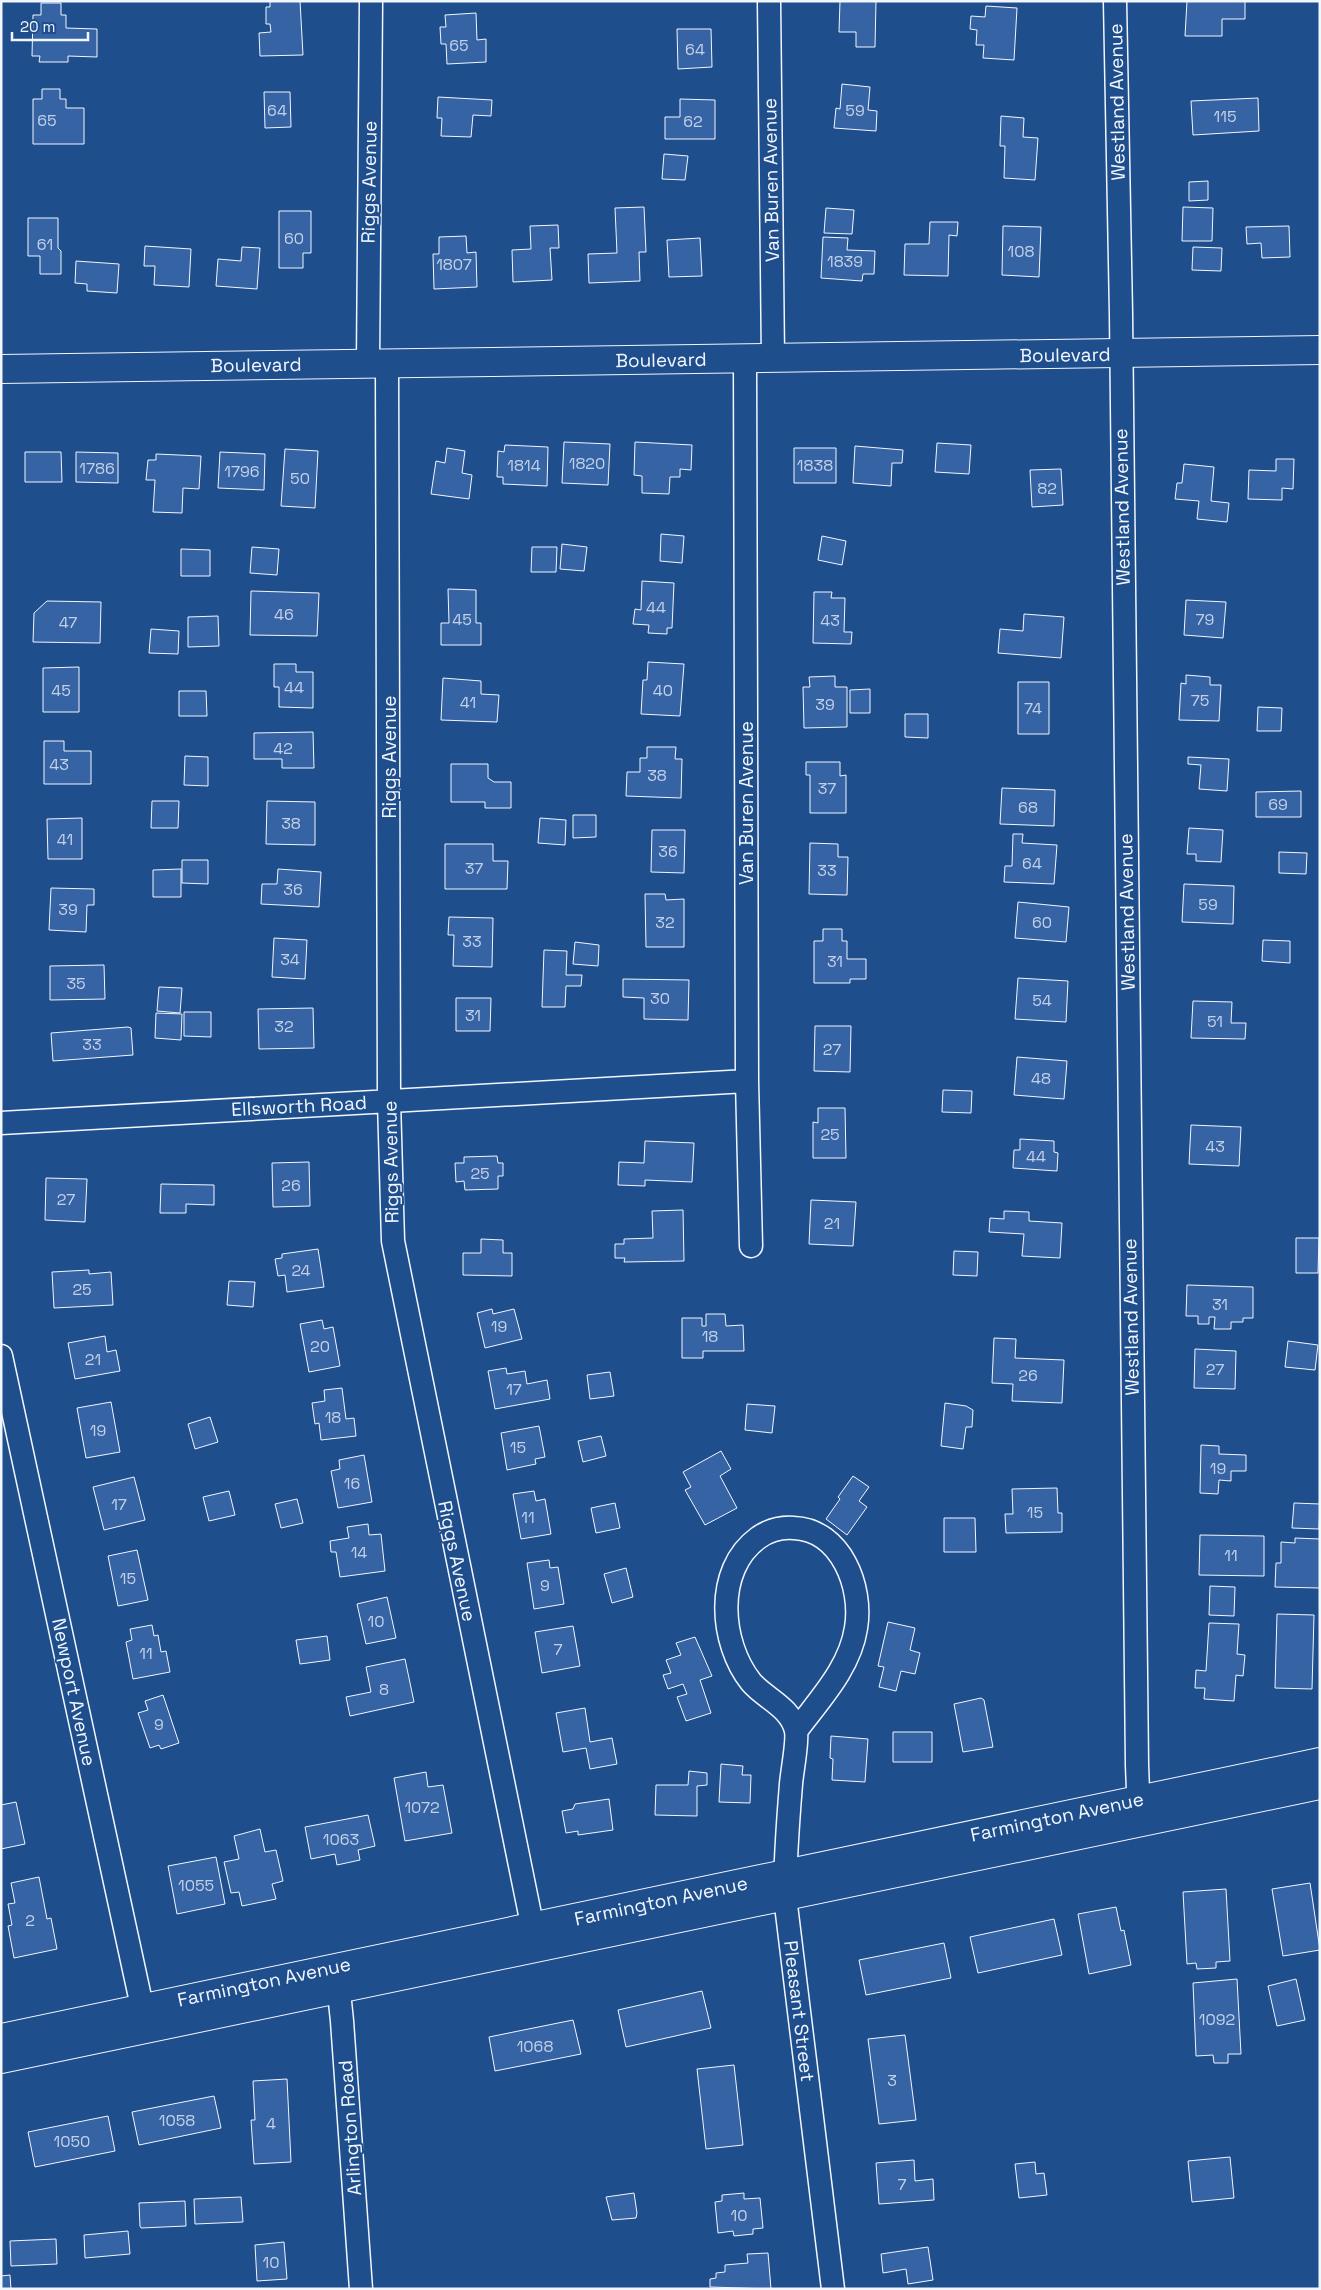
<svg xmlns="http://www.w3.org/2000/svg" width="1321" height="2290" viewBox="0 0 1321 2290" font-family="'Space Grotesk',sans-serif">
  <rect width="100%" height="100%" fill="#1f4e8c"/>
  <path fill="#3563a3" stroke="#f2f6ff" d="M270 1H300L303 55 260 56 259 33 271 32 270 24H266V7H270Z
    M840 1H876L875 47H856V32H839Z
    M1187 1H1245V19H1222V36H1185Z
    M41 3H61V15H66V28L97 29V57L68 56V62H39L40 56H32L33 15H41Z
    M986 6 1017 8 1014 60 983 58 984 45H976L977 30 970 29 971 16 985 17Z
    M476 13 477 40 486 39V62L447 64 446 44H441L440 27H446L445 15Z
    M677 29H711L712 67 678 69Z
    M842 84 870 87 868 110 877 111 876 131 834 128 836 108 840 109Z
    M42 89H60V99H66V108H84V144H33V99H42Z
    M264 92H290L291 127 265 128Z
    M438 97 492 100 491 116 473 115 471 137 441 136 442 118H437Z
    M1258 98 1259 131 1193 135 1191 101Z
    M680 99 715 100V139H665V117H680Z
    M1001 116 1024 118 1023 137 1038 138 1035 180 1004 178 1005 146H1000Z
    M664 154 688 156 685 180 662 179Z
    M1208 181V200L1189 201V182Z
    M644 207 646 252H639L640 281 589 283 588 254 617 253 615 208Z
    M1183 207 1213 208 1212 241H1182Z
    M826 208 854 210 852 234 824 233Z
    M279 211H311V253H303V268H279Z
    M28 218H58V248L61 251V274H40V256H28Z
    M930 222H958L957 236 949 235 948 276 904 275 905 244H929Z
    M558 225 559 248H550L552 280 513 282 512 250 531 249 530 226Z
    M1003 226 1041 227 1039 277 1002 275Z
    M1289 226 1290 257 1262 258 1261 243 1247 244 1246 227Z
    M466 236 467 253 476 252 477 287 434 289 433 254H439V237Z
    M823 237 848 238 847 250 875 251 874 274H863L862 281 821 278Z
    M700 238 702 276 669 277 667 240Z
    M145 246 191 249 189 287 154 285 155 266H144Z
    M242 247 260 248 257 289 216 286 218 259 241 261Z
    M1193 247 1222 248 1221 271 1192 270Z
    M76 261 119 264 117 293 87 291V284L75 283Z
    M564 442 610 444 608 485 562 483Z
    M635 442 692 445 691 470 680 469V477H670L669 494 642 493V476L634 475Z
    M937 443 971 445 969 474 935 472Z
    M505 445 548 447 547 486 503 484V477H497L498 451 504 452Z
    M855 446 903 450 902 463H892L891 486 853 483Z
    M447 448 465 451 462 473 472 475 469 499 431 494 436 461 445 463Z
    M794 448H836V483H794Z
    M285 449 318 451 315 508 281 506Z
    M25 452H61L62 482H25Z
    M76 452 118 453V483L76 482Z
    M220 452 265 454 264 490 218 488Z
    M156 454 201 456 199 489 183 488 182 513 153 512 155 480H146L148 460H156Z
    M1276 459H1294L1293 489 1282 488V500L1248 499 1249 470 1276 471Z
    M1184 464 1214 467 1211 501 1229 503 1227 522 1197 519 1199 501 1175 499 1177 483H1182Z
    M1061 469 1063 505 1032 507 1030 470Z
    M661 534 684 536 682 563 660 561Z
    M822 536 846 541 842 565 818 560Z
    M562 544 587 547 584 571 560 569Z
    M252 547 279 549 277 575 250 573Z
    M532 547H557L556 572H531Z
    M181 549 210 550V576H181Z
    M642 581 674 583 672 628H667V634L648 633 649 625 633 624 635 609 641 610Z
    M448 589 476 590V623H481V645H441V623H449Z
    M251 591 319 593 317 636 250 635Z
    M814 592H832L831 598H845L844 632H852L851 644 813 643Z
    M1186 600 1226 602 1223 638 1184 635Z
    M47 601 101 602 100 643 33 642 34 613Z
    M1024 614 1064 617 1061 658 998 653 1000 629 1023 631Z
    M218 616 219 646 188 647V617Z
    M151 629 179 631 178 654 149 653Z
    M648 662 684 664 680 716 641 714 643 680H647Z
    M274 664H296V672H313V708L279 707V687H274Z
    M79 667V712H43V668Z
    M1186 675 1210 677V685H1221L1219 721 1179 720 1181 683 1186 684Z
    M835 676V687H847V727L804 728 803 687H810L809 677Z
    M443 678 481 681V694L499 695 497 722 441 720Z
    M1018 682H1049V734H1018Z
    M870 689V713H850V690Z
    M179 691H206L207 716H179Z
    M1258 707 1282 708 1281 731H1257Z
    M905 714H928V738L905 737Z
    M313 732 314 768H282V759H254V733Z
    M44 741H64V751H91V784H44Z
    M647 747H676L675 759H682L681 798 626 796 627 772H640V758H647Z
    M185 756 208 757V786L184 785Z
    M1188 757 1229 759 1227 791 1199 789 1201 765 1188 764Z
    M806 762H840V776L846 775V813H810V775H806Z
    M451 764H488V778L494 782H511V808H485V802H451Z
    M1002 788 1055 790 1054 826 1000 824Z
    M1301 791V817H1256V792Z
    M152 801H179L178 828H151Z
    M267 801 315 802V845L266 844Z
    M573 815H596V837L573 838Z
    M82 818V859H48L47 819Z
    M540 818 566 820 565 845 538 843Z
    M1189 828 1223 830 1221 862 1196 861V854H1187Z
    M652 830H685L684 873 651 872Z
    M1013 834H1023L1022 843 1057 845 1054 884 1004 882 1005 866H1012Z
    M810 843 838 844V857H848L847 895 809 894Z
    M445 844H493V861H508L507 889H445Z
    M1279 852 1307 853 1306 874 1279 873Z
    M182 860H208V884L182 883Z
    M181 869V897H153V870Z
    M278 869 321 872 319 907 261 904 262 884H277Z
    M1184 884 1234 886 1233 924 1182 922Z
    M51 888 94 889V905H87L86 932 49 930Z
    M645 894H665L666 900 684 899V947H646Z
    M1018 902 1069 907 1066 942 1015 938Z
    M449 917 493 918 492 967 453 966 454 935H448Z
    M823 929H842V941H847V959H866V979H850V983H814V941H823Z
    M274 938 307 940 305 979 272 977Z
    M1263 940 1290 941V963L1262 961Z
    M575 942 599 945 598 966 573 964Z
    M544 950 567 951 566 975H582L581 986H566L565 1007H542Z
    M104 965 105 999 50 1000V966Z
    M1018 978 1068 981 1066 1022 1015 1019Z
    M623 979 689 980 688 1020 644 1019V998L623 997Z
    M159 987 182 988 180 1013 157 1011Z
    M456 998H491L490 1031H456Z
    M1193 1001 1232 1002 1231 1023H1246L1245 1039 1191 1038Z
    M313 1008 314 1048 259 1049 258 1009Z
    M184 1012H211V1037L184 1036Z
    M156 1013 182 1014 181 1040 155 1038Z
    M815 1026H851L850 1072 814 1071Z
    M128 1027 131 1028 133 1055 53 1061 51 1033Z
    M1017 1057 1067 1061 1064 1099 1014 1095Z
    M943 1090 972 1091 971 1113 942 1112Z
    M818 1108H845L846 1158H813V1122L818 1123Z
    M1191 1125 1241 1127 1239 1166 1189 1164Z
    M1020 1139 1054 1141V1152L1058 1153 1057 1171 1013 1168 1014 1150H1020Z
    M645 1141 694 1143 692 1182 645 1180V1186L618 1185 619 1162 644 1163Z
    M497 1156 498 1163H503V1176H498V1189L465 1190 464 1181 456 1182 455 1163H464V1157Z
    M309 1162 310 1206 273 1207 272 1163Z
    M46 1178 87 1179 85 1222 45 1220Z
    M161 1184 214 1185V1205L186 1204V1213H160Z
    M811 1200 856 1202 853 1246 809 1244Z
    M683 1210 684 1261 624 1262 625 1258H615V1244H624V1239L653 1238 652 1211Z
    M1004 1211 1029 1212V1221L1062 1223 1060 1258 1022 1256 1024 1234 989 1232 990 1218 1004 1219Z
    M1296 1238H1319L1318 1273H1296Z
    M481 1239 503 1240V1253H512V1276L463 1275V1253H481Z
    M318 1249 324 1287 287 1292 285 1275 278 1276 275 1259 282 1258V1254Z
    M954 1251 978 1252 977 1276 953 1275Z
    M89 1270V1274L111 1272 113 1305 54 1308 52 1272Z
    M229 1281 255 1282 253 1307 227 1305Z
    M1187 1285 1253 1287V1318H1243V1322H1231V1329H1214L1215 1317H1209V1324H1198V1316H1186Z
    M492 1309 493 1314 514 1309 522 1339 485 1348 477 1313Z
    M706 1314H725L726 1326 743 1325 744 1351H703V1358H682V1318H702V1326H706Z
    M322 1320 324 1329 333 1327 340 1366 309 1372 300 1324Z
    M105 1336 107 1352 116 1350 120 1371 75 1379 68 1343Z
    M994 1338 1016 1339 1015 1358 1064 1360 1062 1403 1012 1401 1013 1384 992 1383Z
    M1288 1341 1318 1345 1315 1370 1285 1367Z
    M1195 1349 1236 1351 1235 1389 1194 1388Z
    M506 1368 507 1374 525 1371 527 1384 547 1380 550 1399 495 1409 488 1371Z
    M610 1372 614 1396 590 1399 587 1375Z
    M342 1388 346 1419 354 1418 356 1436 321 1440 319 1423 315 1424 312 1403 325 1401 324 1390Z
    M111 1402 120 1452 86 1458 77 1408Z
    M945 1403 966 1406 973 1410 972 1427H966L963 1449 941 1446Z
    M747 1404 775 1406 772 1433 745 1430Z
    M210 1417 218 1442 195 1449 188 1424Z
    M539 1426 545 1457 535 1459 536 1464 507 1470 501 1433Z
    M601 1436 606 1456 583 1462 578 1441Z
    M1201 1445 1219 1446V1454L1246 1455V1471H1231V1481L1219 1480 1218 1494 1200 1493Z
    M721 1451 731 1469 720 1476 737 1508 705 1525 685 1490 691 1487 683 1472Z
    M364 1455 372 1502 338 1508 331 1471 340 1469 339 1460Z
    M853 1476 869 1487 859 1501 867 1507 847 1535 826 1519 840 1499 838 1497Z
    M134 1477 145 1520 104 1530 93 1487Z
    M1057 1488 1058 1513H1062V1532L1006 1533 1005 1514H1013L1012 1489Z
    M229 1491 235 1515 209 1521 203 1497Z
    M534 1491 536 1501 545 1499 551 1534 521 1539 513 1494Z
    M297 1499 303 1523 281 1528 275 1504Z
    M615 1503 620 1528 596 1533 591 1508Z
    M1294 1503 1320 1504 1319 1529 1292 1528Z
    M944 1518H975L976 1552H944Z
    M368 1524 369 1535 381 1534 385 1571 340 1577 336 1552H331L330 1541 349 1538 347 1527Z
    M1200 1535 1264 1536V1576L1199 1575Z
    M1295 1538 1320 1539V1588L1275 1587 1276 1563H1281V1542L1295 1543Z
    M137 1550 148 1600 118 1606 108 1556Z
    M549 1560 550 1568 558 1567 564 1604 534 1609 527 1563Z
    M626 1568 633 1597 612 1603 604 1574Z
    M1210 1586 1235 1587 1234 1616 1209 1615Z
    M387 1597 396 1638 366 1644 357 1604Z
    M1277 1614 1314 1615 1312 1689 1275 1688Z
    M888 1622 915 1628 910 1650 920 1653 915 1674 901 1671 896 1691 879 1687 884 1667 878 1666Z
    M1209 1623 1239 1624 1237 1654 1245 1655 1243 1676 1236 1675 1234 1701 1204 1699 1205 1688H1195L1196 1670 1206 1671Z
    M152 1625 154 1636 158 1635 161 1652 166 1651 170 1672 133 1679 126 1642 132 1640 130 1629Z
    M573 1626 580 1666 542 1673 535 1632Z
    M327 1636 330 1660 300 1664 296 1640Z
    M695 1637 712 1676 700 1680 711 1713 686 1721 677 1697 687 1694 683 1684 668 1689 663 1675 671 1673 666 1660 681 1655 676 1643Z
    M405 1659 414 1702 350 1716 346 1697 371 1692 366 1667Z
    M163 1695 179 1743 161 1749 159 1745 150 1748 138 1713 148 1710 145 1701Z
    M981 1698 984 1700 993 1747 963 1752 954 1704Z
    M585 1708 590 1742 612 1738 617 1764 590 1769 586 1748 563 1752 556 1713Z
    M893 1732H932V1762H893Z
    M831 1736 868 1739 865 1782 832 1780 833 1759 830 1758Z
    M721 1764 743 1766 742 1775H751L750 1803 719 1802Z
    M689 1771 707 1773V1785L697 1786V1816L655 1815 656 1785H688Z
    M426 1772 428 1787 443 1785 452 1833 405 1841 394 1778Z
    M609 1799 613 1830 578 1835V1831L566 1833 562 1811 573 1809 575 1804Z
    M16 1802 25 1844 1 1849V1805Z
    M368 1815 375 1846 358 1850 360 1860 337 1865 335 1854 311 1859 305 1827Z
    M260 1829 265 1852 276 1850 283 1881 272 1884 276 1899 242 1906 239 1892 231 1893 224 1862 239 1859 234 1836Z
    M216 1857 225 1904 177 1914 168 1866Z
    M39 1877 47 1919 51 1918 57 1949 14 1958 8 1926 12 1925 8 1904 15 1903 11 1883Z
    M1310 1883 1320 1950 1283 1956 1272 1889Z
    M1226 1889 1230 1961 1216 1962V1968L1197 1969 1196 1963 1187 1964 1183 1892Z
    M1116 1907 1121 1931 1124 1930 1131 1965 1089 1974 1078 1914Z
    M1054 1919 1062 1955 978 1973 970 1937Z
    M944 1943 951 1978 866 1995 859 1960Z
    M1237 1979 1241 2054H1228V2063H1214L1213 2055 1196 2056 1193 1983Z
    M1296 1979 1305 2020 1277 2026 1268 1986Z
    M702 1991 711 2028 626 2047 618 2010Z
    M573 2020 581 2054 495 2071 489 2037Z
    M905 2035 916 2120 879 2124 868 2039Z
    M734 2065 743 2145 706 2149 697 2069Z
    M287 2079 291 2162 254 2164 251 2120H255L253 2081Z
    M214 2096 221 2128 139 2145 132 2112Z
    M108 2116 115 2151 35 2167 28 2132Z
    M1230 2157 1234 2198 1192 2202 1188 2161Z
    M914 2160 915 2181 933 2179 934 2200 879 2204 876 2163Z
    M1035 2162 1036 2174 1044 2173 1047 2195 1019 2198 1015 2164Z
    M634 2193 637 2213 636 2218 612 2220 606 2197Z
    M744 2193V2199L760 2198 763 2228 753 2229V2234L734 2236 733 2231 718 2233 715 2202 722 2201V2195Z
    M241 2197 243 2222 195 2224 194 2199Z
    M185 2201 186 2226 141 2228 140 2226 139 2203Z
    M128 2231 130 2254 85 2258 84 2235Z
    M56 2239 57 2264 11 2266 10 2241Z
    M284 2242 287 2279 257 2281 255 2245Z
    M928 2247 933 2280 908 2284 906 2269 883 2273 881 2254Z
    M768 2253 771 2289 710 2287V2279L716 2278V2273L725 2272V2265L748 2263 747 2254Z
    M10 2275 11 2289H1V2276Z"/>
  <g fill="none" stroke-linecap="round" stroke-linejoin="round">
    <g stroke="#f2f6ff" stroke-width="25">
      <path id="street" d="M769 1 773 358
        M1115 1 1121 314 1137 1765 1139 1816
        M745 359 747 1081 751 1246
        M368 363 371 1
        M387 363 389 1101 393 1241 536 1944
        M1 1123 747 1081
        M1 1356 146 2025
        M796 1731C819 1700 850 1668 856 1628 863 1587 841 1530 794 1528 781 1527 769 1530 758 1538 714 1570 720 1643 751 1682 764 1698 791 1707 796 1731 798 1742 792 1771 791 1784 788 1821 785 1859 785 1897L833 2289
        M337 1973 342 2021 361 2289"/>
    </g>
    <g stroke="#f2f6ff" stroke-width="30">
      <path id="secondary" d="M1 369 1320 350"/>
    </g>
    <g stroke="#f2f6ff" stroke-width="30">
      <path id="primary" d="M1 2038 1320 1762
        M1 2059 1320 1785"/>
    </g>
    <use href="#street" stroke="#1f4e8c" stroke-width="22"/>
    <use href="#secondary" stroke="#1f4e8c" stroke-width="28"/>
    <use href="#primary" stroke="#1f4e8c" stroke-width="28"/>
  </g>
  <g text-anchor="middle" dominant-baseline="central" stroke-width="4" stroke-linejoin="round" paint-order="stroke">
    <g font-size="16" fill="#c3d1e8">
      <text x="459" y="45">65</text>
      <text x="695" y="49">64</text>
      <text x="277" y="110">64</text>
      <text x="855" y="110">59</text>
      <text x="1225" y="116">115</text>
      <text x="47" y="120">65</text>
      <text x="693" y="121">62</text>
      <text x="294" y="238">60</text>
      <text x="45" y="244">61</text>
      <text x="1021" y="251">108</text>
      <text x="845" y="261">1839</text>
      <text x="454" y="264">1807</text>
      <text x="587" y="463">1820</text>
      <text x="524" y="465">1814</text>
      <text x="815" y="465">1838</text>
      <text x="97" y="468">1786</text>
      <text x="242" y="471">1796</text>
      <text x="300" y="478">50</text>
      <text x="1047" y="488">82</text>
      <text x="656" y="607">44</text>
      <text x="284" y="614">46</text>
      <text x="462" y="619">45</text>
      <text x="1205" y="619">79</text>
      <text x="830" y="620">43</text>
      <text x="68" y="622">47</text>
      <text x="294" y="687">44</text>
      <text x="61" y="690">45</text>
      <text x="663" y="690">40</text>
      <text x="1200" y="700">75</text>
      <text x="468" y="702">41</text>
      <text x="825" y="704">39</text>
      <text x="1033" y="708">74</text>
      <text x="283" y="748">42</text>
      <text x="59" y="764">43</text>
      <text x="657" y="775">38</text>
      <text x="827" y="788">37</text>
      <text x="1278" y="804">69</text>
      <text x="1028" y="807">68</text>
      <text x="291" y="823">38</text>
      <text x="65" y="839">41</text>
      <text x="668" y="851">36</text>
      <text x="1032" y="863">64</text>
      <text x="474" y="868">37</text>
      <text x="827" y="870">33</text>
      <text x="293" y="889">36</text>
      <text x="1208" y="904">59</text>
      <text x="68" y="909">39</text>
      <text x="665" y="922">32</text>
      <text x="1042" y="922">60</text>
      <text x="472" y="941">33</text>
      <text x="290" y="959">34</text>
      <text x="835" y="961">31</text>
      <text x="76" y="983">35</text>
      <text x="660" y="998">30</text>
      <text x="1042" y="1000">54</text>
      <text x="473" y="1015">31</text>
      <text x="1215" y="1021">51</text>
      <text x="284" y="1026">32</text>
      <text x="92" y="1044">33</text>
      <text x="832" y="1049">27</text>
      <text x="1041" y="1078">48</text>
      <text x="830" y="1134">25</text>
      <text x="1215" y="1146">43</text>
      <text x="1036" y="1156">44</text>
      <text x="480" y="1173">25</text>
      <text x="291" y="1185">26</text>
      <text x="66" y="1199">27</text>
      <text x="832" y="1223">21</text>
      <text x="301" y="1270">24</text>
      <text x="82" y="1289">25</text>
      <text x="1220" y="1304">31</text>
      <text x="499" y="1326">19</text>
      <text x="710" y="1336">18</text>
      <text x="320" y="1346">20</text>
      <text x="93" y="1359">21</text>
      <text x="1215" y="1369">27</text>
      <text x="1028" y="1375">26</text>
      <text x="514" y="1389">17</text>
      <text x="333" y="1417">18</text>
      <text x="98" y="1430">19</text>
      <text x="518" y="1447">15</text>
      <text x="1218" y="1468">19</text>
      <text x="352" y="1483">16</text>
      <text x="119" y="1504">17</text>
      <text x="1035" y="1512">15</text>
      <text x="528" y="1517">11</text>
      <text x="359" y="1552">14</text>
      <text x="1231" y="1555">11</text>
      <text x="128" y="1578">15</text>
      <text x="545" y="1585">9</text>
      <text x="376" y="1621">10</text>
      <text x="558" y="1649">7</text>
      <text x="146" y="1653">11</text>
      <text x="384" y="1689">8</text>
      <text x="159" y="1724">9</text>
      <text x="422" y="1807">1072</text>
      <text x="341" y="1839">1063</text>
      <text x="196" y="1885">1055</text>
      <text x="30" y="1920">2</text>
      <text x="1217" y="2019">1092</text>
      <text x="535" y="2046">1068</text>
      <text x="892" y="2080">3</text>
      <text x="177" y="2120">1058</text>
      <text x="271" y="2123">4</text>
      <text x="72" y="2141">1050</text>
      <text x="902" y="2184">7</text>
      <text x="739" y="2215">10</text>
      <text x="271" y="2262">10</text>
    </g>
    <g font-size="19" fill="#f2f6ff" stroke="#1f4e8c">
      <text transform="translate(1117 102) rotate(-91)">Westland Avenue</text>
      <text transform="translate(771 180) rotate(-91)">Van Buren Avenue</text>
      <text transform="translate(369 182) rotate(-89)">Riggs Avenue</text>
      <text transform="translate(1065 355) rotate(-1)">Boulevard</text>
      <text transform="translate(661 360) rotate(-1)">Boulevard</text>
      <text transform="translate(256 365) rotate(-1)">Boulevard</text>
      <text transform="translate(1122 507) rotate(-91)">Westland Avenue</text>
      <text transform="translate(389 757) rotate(-90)">Riggs Avenue</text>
      <text transform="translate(746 803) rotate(-90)">Van Buren Avenue</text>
      <text transform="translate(1127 912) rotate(-91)">Westland Avenue</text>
      <text transform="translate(299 1106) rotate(-3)">Ellsworth Road</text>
      <text transform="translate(391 1162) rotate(-91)">Riggs Avenue</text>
      <text transform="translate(1131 1317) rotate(-91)">Westland Avenue</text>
      <text transform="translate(457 1561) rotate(78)">Riggs Avenue</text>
      <text transform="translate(74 1692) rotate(78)">Newport Avenue</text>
      <text transform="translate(1057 1817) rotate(-12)">Farmington Avenue</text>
      <text transform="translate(661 1901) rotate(-12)">Farmington Avenue</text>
      <text transform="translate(264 1982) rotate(-12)">Farmington Avenue</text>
      <text transform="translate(799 2011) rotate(83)">Pleasant Street</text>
      <text transform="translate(350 2128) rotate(-94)">Arlington Road</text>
    </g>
  </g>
  <rect width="1321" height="2290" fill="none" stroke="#f2f6ff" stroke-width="5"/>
  <path d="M12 32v8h76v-8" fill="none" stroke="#f2f6ff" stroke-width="2.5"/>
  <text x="20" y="32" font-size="15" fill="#f2f6ff" stroke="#1f4e8c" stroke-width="4" paint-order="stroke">20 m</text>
</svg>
